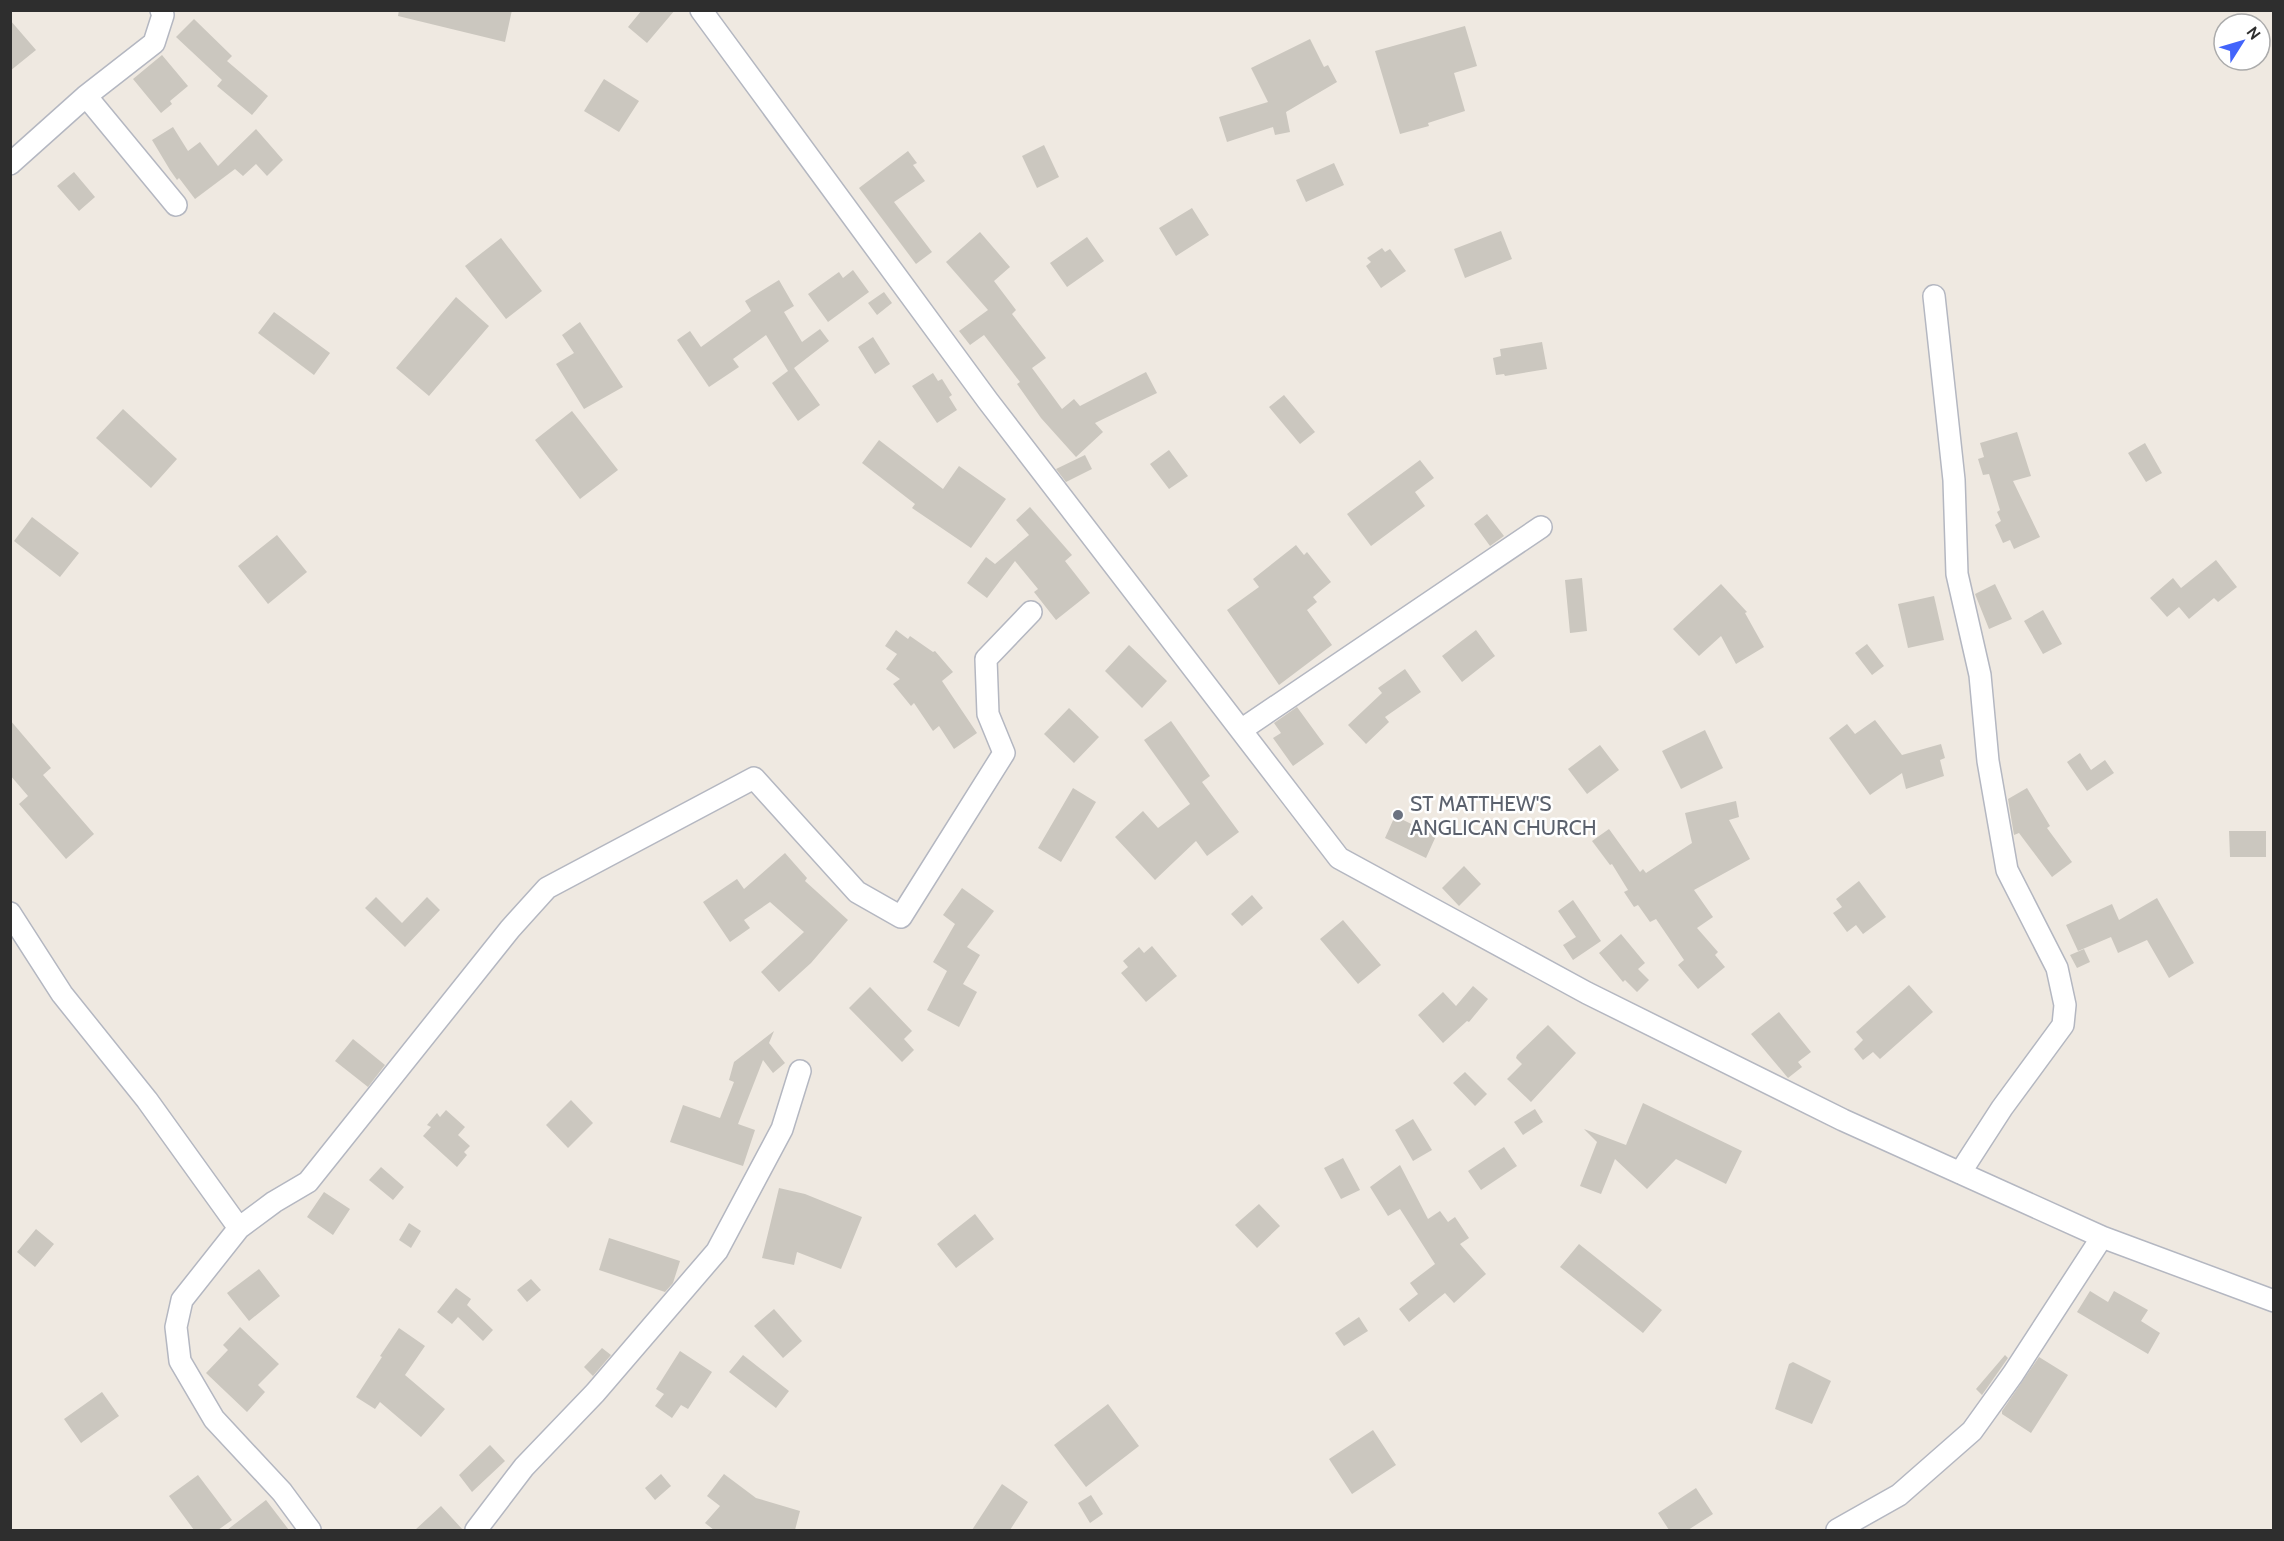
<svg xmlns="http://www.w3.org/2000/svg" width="2284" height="1541" viewBox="0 0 2284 1541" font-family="Cabin,sans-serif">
  <rect width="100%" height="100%" fill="#efe9e1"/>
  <path fill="#cbc7bf" d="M399 10H512L505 42 398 16Z
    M642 10H675L647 43 628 27Z
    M194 19 232 56 227 61 268 96 252 115 217 86 222 80 176 37Z
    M10 20 36 50 10 71Z
    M1465 26 1477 66 1454 73 1465 111 1428 123 1429 126 1400 134 1375 51Z
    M1310 39 1324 67 1328 65 1337 82 1286 112 1290 132 1275 135 1273 127 1227 142 1219 117 1268 102 1251 68Z
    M162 55 188 86 170 101 172 104 161 113 133 79Z
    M604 79 639 101 619 132 584 111Z
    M173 127 188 151 200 142 218 166 256 129 283 160 267 176 256 164 243 176 235 169 195 199 179 178 177 180 170 170 152 140Z
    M1044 145 1059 177 1037 188 1022 156Z
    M908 151 917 163 913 165 925 181 894 202 932 252 916 264 859 188Z
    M1334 163 1344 185 1306 202 1296 180Z
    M74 172 95 197 79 211 57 186Z
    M1192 208 1209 235 1176 256 1159 228Z
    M1501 231 1512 259 1465 278 1454 249Z
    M980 232 1010 267 994 281 1016 310 1012 314 1046 358 1032 368 1062 409 1074 399 1080 406 1146 372 1157 393 1095 423 1103 432 1076 457 1041 418 1017 384 1020 382 984 335 970 345 959 331 988 310 946 262Z
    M1087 237 1104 261 1067 287 1050 263Z
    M501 238 542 291 506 319 465 266Z
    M1382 248 1385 252 1390 249 1406 271 1381 288 1366 266 1371 262 1367 258Z
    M853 270 869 292 828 322 808 294 839 272 843 278Z
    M779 280 794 306 784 312 802 342 820 329 829 341 794 368 820 405 798 421 772 383 788 371 766 335 733 359 739 367 709 387 677 340 690 331 701 347 751 311 745 301Z
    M884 292 892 303 877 315 868 303Z
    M456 297 489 326 429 396 396 368Z
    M274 312 330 353 314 375 258 333Z
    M580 322 623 387 584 409 556 364 574 353 562 335Z
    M873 337 890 364 875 374 858 347Z
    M1542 342 1547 369 1505 376 1504 374 1496 375 1493 358 1501 356 1500 349Z
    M933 373 938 381 942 379 952 395 949 397 957 410 937 423 912 386Z
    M1284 395 1315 432 1300 444 1269 407Z
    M123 409 177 459 151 488 96 438Z
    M572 411 618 470 580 499 535 440Z
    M2017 432 2031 476 2013 481 2040 537 2014 549 2010 540 2003 543 1995 525 2001 521 1997 512 2000 510 1989 474 1983 475 1978 459 1984 457 1980 443Z
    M879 440 943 489 959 466 1006 499 971 548 912 508 915 504 862 463Z
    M2145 443 2162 473 2146 482 2128 453Z
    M1169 450 1188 476 1169 489 1150 464Z
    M1085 455 1092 469 1066 482 1056 469Z
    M1420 460 1434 478 1415 492 1425 506 1371 546 1347 514Z
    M1030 507 1072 555 1065 561 1090 593 1056 620 1034 592 1038 589 1015 561 987 598 967 583 986 557 995 564 1029 535 1016 520Z
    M1487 514 1504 536 1490 546 1474 524Z
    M32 517 79 553 60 577 14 541Z
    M277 535 307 572 268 604 238 566Z
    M1296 545 1304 555 1307 552 1331 582 1313 597 1317 602 1307 610 1332 645 1279 685 1227 610 1259 587 1253 579Z
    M2216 560 2237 587 2218 602 2214 598 2189 619 2179 607 2167 617 2150 598 2173 578 2181 588Z
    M1582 578 1587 631 1570 633 1565 580Z
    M1721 584 1747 612 1745 613 1764 647 1736 664 1721 636 1699 656 1673 629Z
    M1995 584 2012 619 1989 629 1975 594Z
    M1934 596 1944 640 1908 648 1898 604Z
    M2043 610 2062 644 2043 654 2024 621Z
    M896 630 908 639 910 636 933 652 935 651 953 672 942 681 977 733 954 749 939 726 933 731 914 703 911 706 893 684 900 679 886 669 897 654 885 646Z
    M1476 630 1495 656 1462 682 1442 656Z
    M1867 644 1884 666 1872 675 1855 653Z
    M1129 645 1167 681 1142 708 1105 671Z
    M1405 669 1421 692 1385 717 1389 722 1366 744 1348 725 1382 693 1378 688Z
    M1297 707 1324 744 1293 766 1273 738 1281 733 1274 723Z
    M1069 708 1099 737 1074 763 1044 734Z
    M10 720 51 768 43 775 94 834 66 859 19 804 28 796 10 775Z
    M1875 720 1902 755 1941 744 1945 758 1940 760 1944 776 1906 789 1902 773 1870 795 1829 738 1847 724 1855 734Z
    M1171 721 1210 776 1202 782 1239 832 1207 856 1196 841 1155 880 1115 837 1143 811 1158 828 1190 804 1144 740Z
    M1705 730 1723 768 1681 789 1662 751Z
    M1600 745 1619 770 1587 794 1568 769Z
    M2080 753 2091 770 2105 760 2114 773 2087 791 2067 762Z
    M1073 788 1096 802 1061 862 1038 848Z
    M2027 788 2050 826 2047 828 2072 862 2052 877 2019 833 2014 835 2008 799Z
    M1736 801 1739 817 1729 820 1750 859 1694 890 1713 917 1697 928 1718 952 1715 955 1725 967 1698 989 1678 965 1684 960 1656 919 1650 922 1638 905 1634 907 1624 892 1628 890 1612 864 1610 865 1592 841 1609 829 1640 872 1643 869 1646 873 1692 843 1685 813Z
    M1395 816 1436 836 1426 858 1385 838Z
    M2229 831H2266V857H2230Z
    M785 853 807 878 805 881 848 920 811 963 779 992 761 972 804 932 770 902 744 920 750 928 730 942 703 902 737 879 744 889Z
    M1464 866 1481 884 1459 906 1442 888Z
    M1859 881 1886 917 1863 934 1856 925 1847 932 1833 913 1842 907 1836 899Z
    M962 888 994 911 967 947 980 955 963 984 977 992 959 1027 927 1010 947 971 933 962 955 924 943 915Z
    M1252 895 1263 908 1242 926 1231 914Z
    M376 897 402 923 427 897 440 910 405 947 365 908Z
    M2157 898 2194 963 2169 978 2147 940 2118 953 2111 937 2078 951 2066 925 2112 904 2119 920Z
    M1573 900 1601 941 1573 960 1563 945 1576 937 1558 911Z
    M1343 920 1381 965 1358 984 1320 939Z
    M1621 934 1645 963 1638 969 1649 980 1637 992 1625 980 1623 982 1599 953Z
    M1152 946 1177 976 1146 1002 1121 973 1128 967 1123 961 1139 947 1144 953Z
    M2084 949 2090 962 2077 968 2070 955Z
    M1909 985 1933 1012 1880 1059 1873 1052 1863 1060 1854 1049 1863 1040 1856 1032Z
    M1473 986 1488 999 1469 1022 1467 1021 1443 1043 1418 1015 1443 992 1456 1006Z
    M870 987 912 1031 904 1039 914 1050 902 1062 849 1008Z
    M1779 1012 1811 1052 1798 1062 1802 1067 1788 1078 1751 1034Z
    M1548 1025 1576 1053 1531 1102 1507 1079 1522 1064 1516 1058 1517 1055Z
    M774 1031 769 1043 785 1063 773 1073 763 1060 738 1124 755 1130 743 1166 670 1142 683 1105 720 1118 734 1082 729 1080 734 1062Z
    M353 1039 385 1065 368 1087 335 1061Z
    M1465 1072 1487 1094 1475 1106 1453 1083Z
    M571 1100 593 1123 568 1148 546 1125Z
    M1643 1103 1742 1151 1726 1184 1676 1159 1647 1189 1615 1159 1601 1194 1580 1186 1597 1142 1584 1129 1626 1145Z
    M1535 1109 1543 1122 1523 1135 1514 1122Z
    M446 1110 465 1127 458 1135 470 1146 464 1152 467 1155 457 1167 423 1136 431 1127 427 1125 437 1113 440 1117Z
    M1413 1119 1432 1150 1413 1161 1395 1130Z
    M1504 1147 1517 1166 1481 1190 1468 1171Z
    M1343 1158 1360 1190 1341 1199 1324 1168Z
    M1400 1165 1428 1219 1440 1211 1448 1222 1455 1217 1469 1238 1460 1244 1486 1274 1454 1303 1445 1293 1409 1322 1399 1309 1418 1294 1410 1283 1435 1264 1400 1209 1388 1216 1370 1187Z
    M381 1167 404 1187 393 1200 369 1180Z
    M779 1188 805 1194 862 1217 841 1269 797 1252 794 1265 762 1258Z
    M324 1192 350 1209 333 1235 307 1217Z
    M1259 1204 1280 1226 1257 1248 1235 1225Z
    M975 1214 994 1239 956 1268 937 1244Z
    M409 1223 421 1231 411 1248 399 1240Z
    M36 1229 54 1244 35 1267 17 1252Z
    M609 1238 680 1261 673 1283 665 1292 599 1270Z
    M1579 1244 1662 1310 1643 1333 1560 1267Z
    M259 1269 280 1296 249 1321 227 1293Z
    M531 1279 541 1290 527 1302 517 1290Z
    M456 1288 471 1299 467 1305 493 1330 483 1341 458 1317 452 1324 437 1312Z
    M2090 1291 2108 1302 2114 1291 2148 1310 2141 1321 2160 1333 2148 1354 2077 1312Z
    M774 1309 802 1341 783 1358 754 1326Z
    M1359 1317 1368 1331 1344 1346 1335 1333Z
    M240 1327 279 1364 258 1385 265 1392 247 1412 206 1373 228 1350 223 1345Z
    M399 1328 425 1346 405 1375 445 1409 421 1437 380 1402 375 1409 356 1397 382 1357 380 1356Z
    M602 1348 611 1355 593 1376 584 1367Z
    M680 1351 712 1372 688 1409 681 1405 672 1418 655 1406 664 1394 656 1389Z
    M743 1355 789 1391 776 1408 729 1372Z
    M2005 1355 2008 1358 1982 1395 1976 1389Z
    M2039 1357 2068 1375 2031 1433 2002 1414V1411Z
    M1793 1362 1831 1381 1812 1424 1775 1409 1789 1364Z
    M102 1392 119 1416 81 1443 64 1419Z
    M1108 1404 1139 1446 1086 1487 1054 1445Z
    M1373 1430 1396 1465 1352 1494 1329 1459Z
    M490 1445 505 1461 472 1492 459 1475Z
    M661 1474 671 1486 655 1500 645 1488Z
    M724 1474 756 1498 800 1511 795 1530H714L705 1523 720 1506 707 1496Z
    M198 1475 232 1520 218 1530H194L169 1496Z
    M1002 1484 1028 1502 1010 1530H972Z
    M1696 1488 1713 1514 1688 1530H1669L1658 1513Z
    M1091 1495 1103 1514 1090 1523 1078 1503Z
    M266 1500 289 1530H227Z
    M441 1506 463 1530H415Z"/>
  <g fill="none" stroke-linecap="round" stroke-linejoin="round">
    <g stroke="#b4b7c1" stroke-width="24">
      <path id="street" d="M701 10 988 401 1339 858 1587 993 1843 1120 2102 1237 2274 1301
        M86 96 176 205
        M10 164 86 96 154 43 163 15 161 10
        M1934 296 1954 480 1957 574 1980 675 1988 761 2007 870 2057 968 2065 1005 2063 1025 2002 1108 1960 1173
        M1241 730 1541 527
        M10 913 62 994 147 1100 239 1228
        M310 1530 282 1492 214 1419 180 1361 176 1327 182 1300 239 1228 274 1202 308 1182 510 929 547 888 754 778 857 892 901 917 1004 753 988 714 986 659 1031 612
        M476 1530 524 1467 595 1393 717 1251 782 1129 800 1071
        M1837 1530 1899 1495 1972 1431 2013 1374 2102 1237"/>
    </g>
    <use href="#street" stroke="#fff" stroke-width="21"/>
  </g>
  <circle fill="#6b7280" stroke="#fff" stroke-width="2" cx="1398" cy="815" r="6"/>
  <g text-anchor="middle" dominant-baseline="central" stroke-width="5" stroke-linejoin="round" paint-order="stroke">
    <g font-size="21" fill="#5b616d" stroke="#fff" text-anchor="start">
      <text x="1410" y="803">ST MATTHEW'S<tspan x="1410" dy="24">ANGLICAN CHURCH</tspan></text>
    </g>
  </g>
  <rect width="2284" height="1541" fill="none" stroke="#2e2e2e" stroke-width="24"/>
  <g transform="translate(2242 42) rotate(53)"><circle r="28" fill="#ffffff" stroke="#ababab" stroke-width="1.5"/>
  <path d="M0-4.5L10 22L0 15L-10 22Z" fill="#4264fb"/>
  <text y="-9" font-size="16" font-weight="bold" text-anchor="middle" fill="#2e2e2e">N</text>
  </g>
</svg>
